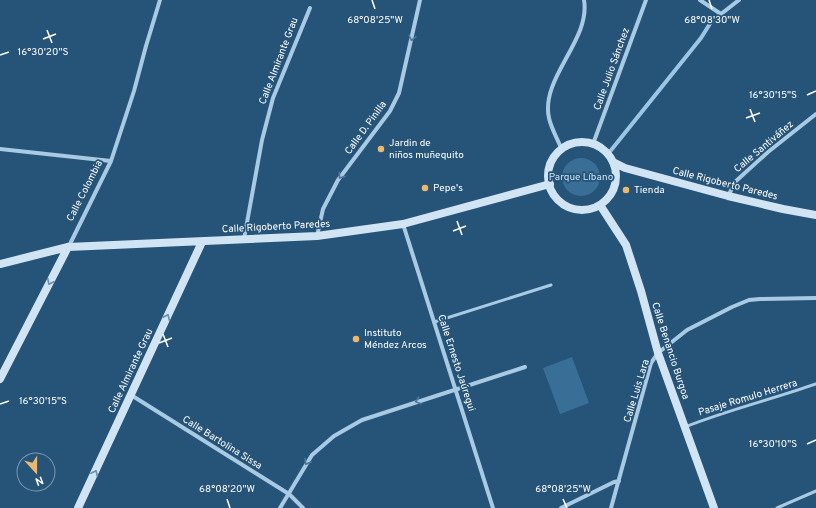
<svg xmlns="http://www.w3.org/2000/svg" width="816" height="508" viewBox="0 0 816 508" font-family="Overpass,sans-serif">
  <rect width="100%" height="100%" fill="#265479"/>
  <path fill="#396e96" d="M562 177a19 19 0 1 1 38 0a19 19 0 1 1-38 0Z
    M572 357 589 403 560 414 543 368Z"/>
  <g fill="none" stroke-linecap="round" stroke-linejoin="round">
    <path stroke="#9cc6e4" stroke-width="4" d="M608 154 701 38 711 22 721 14"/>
    <path stroke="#a8cae3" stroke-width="3" d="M434 322 551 285
      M685 427C728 410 773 399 816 384
      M777 508 816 491"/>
    <path stroke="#a8cae3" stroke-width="4" d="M700 0 721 14 739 0
      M593 144 646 0
      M0 149 111 161
      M562 150C558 140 551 128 549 118 540 78 591 40 584 0
      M728 196 736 181 768 152 816 114
      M403 224 493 508
      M317 236 323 209 338 180 390 111 399 93 420 0
      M244 239 262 140 273 98 310 8
      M69 246 111 161 134 91 146 46 160 0
      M131 395 289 494 303 508
      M280 508 312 455 334 436 362 420 525 367
      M561 508 614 482 619 481
      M611 508 651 363 658 353 687 330 732 307 749 300 760 299 816 298"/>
    <path stroke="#d1e4f4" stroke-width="8" d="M548 176a34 34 0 1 1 68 0a34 34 0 1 1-68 0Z
      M613 162 625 168 728 196 783 209 816 215
      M600 205 626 245 641 291 658 353 714 508
      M0 264 68 247 317 236 403 224 550 184
      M0 379 68 247
      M78 508 202 242"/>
  </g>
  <defs><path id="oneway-chevron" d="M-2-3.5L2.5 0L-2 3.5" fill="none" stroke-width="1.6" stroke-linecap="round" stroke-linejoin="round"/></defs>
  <g stroke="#4d7799">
    <use href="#oneway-chevron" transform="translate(412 38) rotate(103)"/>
    <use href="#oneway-chevron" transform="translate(341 176) rotate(125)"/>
    <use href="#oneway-chevron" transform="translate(418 401) rotate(162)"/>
    <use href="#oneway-chevron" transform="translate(307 462) rotate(120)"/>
  </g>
  <g stroke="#6a8eaa">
    <use href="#oneway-chevron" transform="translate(50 282) rotate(117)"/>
    <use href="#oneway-chevron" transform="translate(167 317) rotate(-65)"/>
    <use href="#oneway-chevron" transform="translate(95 473) rotate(-65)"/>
  </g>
  <path fill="none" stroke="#fff" stroke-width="1.5" d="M372 0 375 9M709 0 712 9M47 30 52 43M43 39 56 34M0 55 9 52M807 95 816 91M750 109 755 122M746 118 760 113M457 221 462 235M453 231 466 226M163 334 168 347M159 343 172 338M0 404 9 401M807 444 816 440M227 499 230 508M563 499 567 508"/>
  <g fill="#ecb86d" stroke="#265479" stroke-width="1.5">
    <circle cx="381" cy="149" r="4"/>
    <circle cx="425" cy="188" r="4"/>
    <circle cx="626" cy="190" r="4"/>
    <circle cx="356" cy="339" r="4"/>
  </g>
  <g text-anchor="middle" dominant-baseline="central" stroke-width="3.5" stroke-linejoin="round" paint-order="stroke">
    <g font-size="10" fill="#fff" stroke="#265479">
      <text transform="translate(279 61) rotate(-69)">Calle Almirante Grau</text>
      <text transform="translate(612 69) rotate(-70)">Calle Julio Sánchez</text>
      <text transform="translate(366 128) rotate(-54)">Calle D. Pinilla</text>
      <text transform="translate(764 147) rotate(-40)">Calle Santiváñez</text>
      <text transform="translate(725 184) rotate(14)">Calle Rigoberto Paredes</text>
      <text transform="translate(85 191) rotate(-63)">Calle Colombia</text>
      <text transform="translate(276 227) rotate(-3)">Calle Rigoberto Paredes</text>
      <text transform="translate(670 351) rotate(72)">Calle Benancio Burgoa</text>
      <text transform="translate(456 363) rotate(72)">Calle Ernesto Jaúregui</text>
      <text transform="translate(131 371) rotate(-65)">Calle Almirante Grau</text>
      <text transform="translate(637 391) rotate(-73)">Calle Luis Lara</text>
      <text transform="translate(748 398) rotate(-17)">Pasaje Romulo Herrera</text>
      <text transform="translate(222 443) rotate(32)">Calle Bartolina Sissa</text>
    </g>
    <g font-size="10" fill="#fff" stroke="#265479" text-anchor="start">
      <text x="389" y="143">Jardin de<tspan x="389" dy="12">niños muñequito</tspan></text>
      <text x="433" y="188">Pepe's</text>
      <text x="634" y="190">Tienda</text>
      <text x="364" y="333">Instituto<tspan x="364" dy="12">Méndez Arcos</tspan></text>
    </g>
    <g font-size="10" fill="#cae2f3" stroke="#265479">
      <text x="581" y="177">Parque Líbano</text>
    </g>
  </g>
  <g font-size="10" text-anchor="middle" fill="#fff" stroke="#265479" stroke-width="3.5" stroke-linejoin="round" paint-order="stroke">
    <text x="375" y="23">68°08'25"W</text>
    <text x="712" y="23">68°08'30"W</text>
    <text x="43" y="55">16°30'20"S</text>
    <text x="773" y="98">16°30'15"S</text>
    <text x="43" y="404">16°30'15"S</text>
    <text x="773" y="447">16°30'10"S</text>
    <text x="227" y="492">68°08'20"W</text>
    <text x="563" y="492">68°08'25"W</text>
  </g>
  <g transform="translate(36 472) rotate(159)"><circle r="19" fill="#265479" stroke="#7d98af"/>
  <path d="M0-3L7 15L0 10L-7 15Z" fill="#ecb86d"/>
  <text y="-6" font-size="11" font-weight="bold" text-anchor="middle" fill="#ffffff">N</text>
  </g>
</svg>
